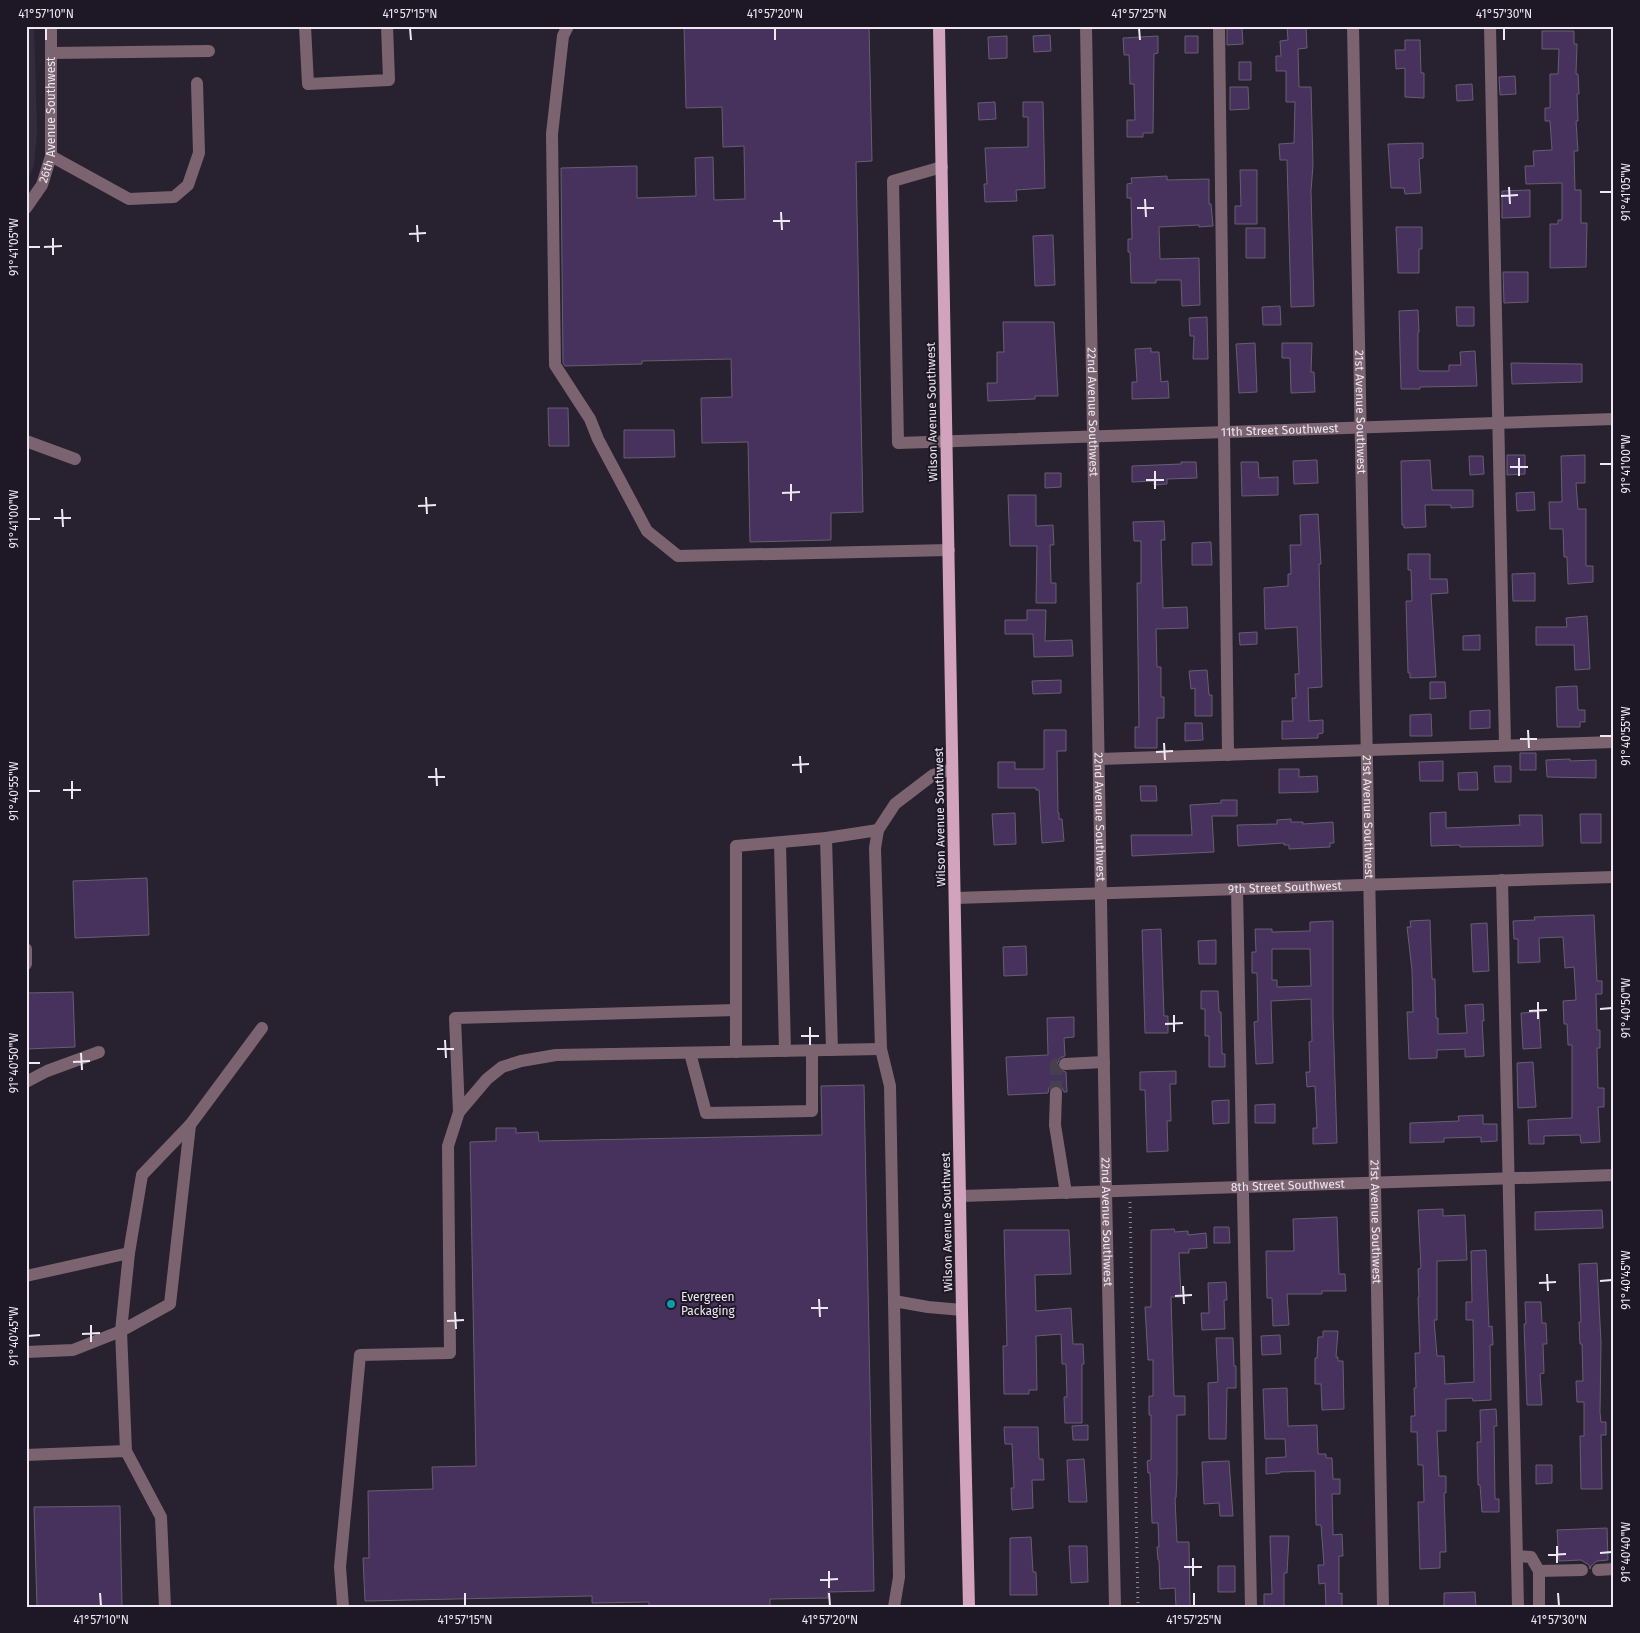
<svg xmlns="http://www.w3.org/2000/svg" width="1640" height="1633" viewBox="0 0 1640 1633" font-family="'Fira Sans',sans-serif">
  <rect width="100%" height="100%" fill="#282130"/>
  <path fill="#342c3c" d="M26 26H34L37 131 34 165 26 184Z"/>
  <path fill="#47325d" stroke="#665e71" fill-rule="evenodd" d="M684 26H869L872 161 856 162 863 512 831 513V540L750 542 748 442 702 443 701 398 732 397 731 359 642 361V364L565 366 563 363 561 168 637 166V198L696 196 695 158 713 157 714 200 745 199 744 146 723 147 722 107 686 108Z
    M1287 26H1306L1307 48 1298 49 1299 87H1311L1313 165 1311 191 1314 306 1291 307 1287 160H1280L1279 144 1294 143 1295 102H1286V71H1276V56H1281L1280 41 1288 40Z
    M1242 28 1243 44 1227 45V29Z
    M1542 31H1574V44H1577L1576 74H1578L1579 94H1577L1578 121H1576L1578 151H1574L1575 190H1581V223H1587L1586 267 1550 268V224H1558V220H1562V183L1526 184 1525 166H1534L1533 151 1552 150 1550 121H1545V108H1550V74H1558L1559 49H1542Z
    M1050 35 1051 51 1034 52 1033 36Z
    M1007 36V58L989 59 988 37Z
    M1158 36V53L1154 54 1153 133H1143V137H1127V120H1135L1134 84H1130L1129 55H1124L1123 38Z
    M1185 36H1198V53H1185Z
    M1405 40H1420L1421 73H1424V98L1405 97V68L1396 69 1395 50H1405Z
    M1239 62H1251V80H1239Z
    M1515 76 1516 94 1500 95 1499 77Z
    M1472 84 1473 100 1457 101 1456 85Z
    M1230 87H1248L1249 109 1230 110Z
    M995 102 996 119 979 120 978 103Z
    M1023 102H1043L1045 188 1016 190 1017 201 985 202 984 184H987L985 148 1028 147V117H1023Z
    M1423 143V158L1419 159 1421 193 1405 194 1404 188H1391L1388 144Z
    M1240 170H1257V224H1235V206H1241Z
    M1167 176V180L1209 179V204H1211L1213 226 1199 227V225L1159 227 1160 259 1199 258 1200 305 1182 306 1181 280H1156V283H1131L1130 252H1128V239H1132L1131 198H1127V184L1132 183 1131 178Z
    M1530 190V217L1502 218V191Z
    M1396 227H1422V249H1419V273H1398Z
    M1246 228H1265V258H1246Z
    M1053 235 1055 285 1035 286 1033 236Z
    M1503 272H1528V302L1504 303Z
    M1280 306 1281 325H1263L1262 307Z
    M1456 307H1474V326H1457Z
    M1418 310 1419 332H1418V369L1420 371H1449V365H1461L1460 352 1475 351 1477 386 1420 387V389H1401L1399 311Z
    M1207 317 1208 359H1193L1194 336H1190L1189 318Z
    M1003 322H1054L1058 396H1035V399L988 401 987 383H997V352H1004Z
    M1255 343 1257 392 1239 393 1236 344Z
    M1282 343H1312L1311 372H1314L1315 392 1291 393 1290 358H1282Z
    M1151 348V352H1159L1161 382 1168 381 1169 398 1132 399V382H1137L1135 349Z
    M1511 363 1582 364V382L1512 384Z
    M548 408H568L569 446H549Z
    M624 430H674L675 457 624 458Z
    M1507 455H1525V474L1507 475Z
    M1585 455V483H1576L1578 509H1586V566H1593V582L1568 584 1567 557H1564L1563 529H1550L1549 502H1562L1561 456Z
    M1469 456H1483L1484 474 1470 475Z
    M1317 460 1318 483 1294 484 1293 461Z
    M1430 460 1432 490H1473V507L1451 508V505H1425L1426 527 1404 528V525H1402L1401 461Z
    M1181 462H1196L1197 478 1167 479V484L1154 485V481L1132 482V466L1181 464Z
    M1241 462H1258L1259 478 1278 477V495L1242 496Z
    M1045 473H1061V487L1045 488Z
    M1534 492 1535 510 1517 511 1516 493Z
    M1008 495H1036V526L1053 525 1054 545H1050L1051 583H1056V603H1036L1037 546H1010Z
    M1318 514 1321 564H1319L1322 687 1308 688 1309 721 1323 720V733L1318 734V738L1282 739V721H1293L1292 698H1296L1295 674H1299L1297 627 1265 629 1264 588 1288 586V574H1291L1290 545H1301L1300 515Z
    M1164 521 1165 540H1161L1163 608 1187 607 1188 628 1156 629 1157 667H1161V697H1164V718H1157V748H1135V727H1139L1137 583H1141V541H1134L1133 522Z
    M1211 542 1212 565H1192V543Z
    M1408 554H1430V579H1447L1448 593 1431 594 1436 677 1410 678V673H1408L1406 601H1412L1411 570H1408Z
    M1535 573V601H1513L1512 574Z
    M1027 610H1046L1045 641 1072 640 1073 656 1034 657 1033 634H1005V620H1027Z
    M1587 616 1590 669 1575 670 1574 645H1536V627H1567L1566 618Z
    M1257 632V644L1240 645 1239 633Z
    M1480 635V650H1463V636Z
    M1207 670 1209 695H1212V716H1195V688L1191 689 1189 671Z
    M1061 680V693L1033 694 1032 681Z
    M1430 682H1445L1446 698 1430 699Z
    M1577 686 1578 710H1585V722H1580V727H1557L1556 687Z
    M1490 710V728L1470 729V711Z
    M1431 714 1432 736H1410V715Z
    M1185 723H1202L1203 740 1185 741Z
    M1044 730H1066V751H1057L1058 813H1059V819H1062L1064 841 1042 843 1039 790H1036V788H998V762H1015V769H1044Z
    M1520 753H1536V770H1520Z
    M1570 759V761L1596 760V778L1547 777 1546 760Z
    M1443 761V781H1420L1419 762Z
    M1494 766H1511V782H1495Z
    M1279 769H1299V777L1317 776 1318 792 1279 793Z
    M1477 772 1478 790H1459L1458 773Z
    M1140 786H1156L1157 801H1141Z
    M1221 800H1237V816H1212L1214 852 1132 856 1131 835H1192L1190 805 1221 803Z
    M1446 812V828L1520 825 1519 815H1542L1543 846 1460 847V845L1431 846 1430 813Z
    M1015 813 1016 844 994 845 992 814Z
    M1580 814H1601V843H1581Z
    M1291 819V822H1303V824L1333 822 1334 843H1330V847L1289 849V845H1284V843L1238 846 1237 825 1277 824V820Z
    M147 878 149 935 75 938 73 881Z
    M1594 915 1597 981H1602V994H1596L1597 1030H1600V1048H1597L1598 1088H1604V1107H1598L1600 1142 1581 1143 1580 1135 1544 1136V1144H1529L1528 1120 1572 1118V1045H1568L1567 1024H1564L1563 1001 1576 1000 1574 967 1565 968 1563 937 1539 938 1540 962 1518 963V939H1514L1513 921 1535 920 1534 917Z
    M1430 920 1432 979H1435L1436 1018H1438V1034L1467 1033 1465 1005 1483 1004 1484 1021H1482L1484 1056 1465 1057V1049L1437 1050V1058L1409 1059 1407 1012H1413L1412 970 1407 927H1411L1410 921Z
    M1333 921V1016L1337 1143 1313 1144V1128H1317L1315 1086 1307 1087 1306 1072H1310L1309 1042 1312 1041 1311 999 1271 1001 1273 1063 1256 1064 1254 1022 1258 1021 1257 973H1252V952H1256L1255 929H1272V932L1310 931V922ZM1272 949H1310L1311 986 1277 987V980H1272Z
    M1487 923 1489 971 1473 972 1471 924Z
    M1161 929 1164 1016H1168V1033H1145L1142 930Z
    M1216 940V964H1199L1198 941Z
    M1026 946 1027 975 1004 976 1003 947Z
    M1201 991H1218L1219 1012H1221L1222 1054H1225V1067H1209V1036H1205V1009H1201Z
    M73 992 75 1047 26 1049V993Z
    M1539 1012 1541 1048 1523 1049 1521 1013Z
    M1074 1017V1037L1064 1038 1065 1056 1060 1058 1057 1064 1058 1069 1066 1072 1067 1092H1064L1061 1086 1056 1085 1049 1088 1048 1093 1008 1095 1006 1057 1048 1055 1047 1018Z
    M1533 1062 1536 1107 1518 1108 1517 1063Z
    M1176 1071V1084H1170L1171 1121H1167L1168 1151 1147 1152 1145 1090H1140V1072Z
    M864 1085 874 1591 828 1592V1598L770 1599V1607H649V1602L592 1603V1596L365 1601 363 1558H369L368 1491 433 1489 432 1467 476 1466 470 1142 496 1141V1128H516V1133L538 1132 539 1141 822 1135 821 1086Z
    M1229 1100V1123L1213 1124 1212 1101Z
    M1275 1104V1123H1255V1105Z
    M1483 1115V1124H1497V1141L1481 1142V1137L1444 1138V1142L1410 1143V1123L1459 1121 1458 1116Z
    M1443 1209V1216L1465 1215 1467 1260 1437 1261V1320H1434L1437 1356H1444L1445 1384 1474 1382 1473 1320H1466V1302H1472L1471 1251 1486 1250 1489 1327 1492 1326 1493 1345H1490L1491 1400 1473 1401 1472 1398 1446 1399V1431H1437L1439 1476H1446V1493H1444L1446 1552H1440V1568L1420 1569 1418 1502H1424L1423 1465H1418L1417 1432H1411V1416H1415L1414 1388H1416L1415 1353H1420L1418 1297H1419L1418 1269 1421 1268 1418 1210Z
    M1602 1210 1603 1228 1535 1230V1212Z
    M1337 1217 1339 1274H1345L1346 1291H1322V1294H1287L1289 1325 1273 1326 1272 1298H1267L1266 1251H1294L1293 1219Z
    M1214 1227H1229L1230 1243H1214Z
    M1174 1229 1175 1232 1188 1231V1235L1206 1233 1207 1248 1189 1249V1253H1179L1181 1297H1171L1174 1396H1185V1415H1177V1473L1176 1498H1175L1177 1542H1189L1190 1607H1176L1175 1588 1160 1589 1159 1560H1158L1157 1547H1159L1158 1523H1152L1150 1473H1148L1147 1461 1151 1460V1415H1149V1396H1153V1360H1148L1145 1307H1151V1230Z
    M1004 1230H1069L1071 1274 1035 1275 1036 1311 1071 1308 1073 1344H1083L1084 1364H1082V1423H1065L1064 1397H1067L1066 1364H1062L1061 1334 1036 1336 1037 1390H1029V1394H1004L1003 1346H1007Z
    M1597 1263 1601 1343 1600 1412 1601 1422H1606V1435H1601L1602 1489H1581L1580 1436H1584V1402H1577L1576 1381H1583L1582 1344H1580L1579 1322H1581L1579 1264Z
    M1226 1282 1227 1300H1224L1225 1329 1202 1330 1201 1313H1209L1208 1283Z
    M1525 1302H1541L1542 1323H1546L1547 1344H1543L1544 1373 1540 1374 1542 1405H1527L1524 1324H1526Z
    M1323 1331H1338L1336 1357H1338V1361H1343L1344 1409 1322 1410 1321 1384H1315V1358H1317L1318 1337H1323Z
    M1280 1335 1281 1354 1262 1355 1261 1336Z
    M1216 1338H1233L1234 1366H1236V1388H1227L1226 1439H1209L1208 1383 1218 1382Z
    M1287 1388 1288 1426 1317 1425 1318 1454H1326V1458H1332L1333 1479H1340V1494H1332L1333 1535 1342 1534 1343 1556H1339V1594L1342 1593V1607H1326L1325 1583 1319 1584 1318 1565H1324L1321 1525H1316L1315 1471 1280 1472V1473L1266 1474V1458L1286 1457 1285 1439H1265L1263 1389Z
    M1496 1409 1497 1426H1494L1495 1499H1499V1512H1482L1480 1485H1478L1477 1442H1481L1480 1410Z
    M1088 1425V1440H1073L1072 1426Z
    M1004 1427H1038L1039 1459H1043L1044 1480H1032L1033 1508 1012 1510 1011 1488H1014L1012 1444H1005Z
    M1084 1459 1087 1502H1069L1067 1460Z
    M1229 1461 1233 1516H1220L1219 1503 1204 1504 1202 1462Z
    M1536 1465H1552V1483L1536 1484Z
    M120 1506 122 1607H37L34 1507Z
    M1607 1528 1608 1560 1597 1561 1591 1566 1590 1569 1589 1565 1581 1560 1559 1561 1557 1530Z
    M1270 1536H1289L1287 1573H1284V1607H1264V1594H1272Z
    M1031 1537 1033 1572H1036L1037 1595H1010V1538Z
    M1069 1546H1087L1088 1582 1071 1583Z
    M1218 1566H1235V1592H1218Z
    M1475 1592 1476 1607H1444V1593Z"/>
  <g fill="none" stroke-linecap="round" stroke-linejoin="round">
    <path stroke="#463f4d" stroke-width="12" stroke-dasharray="12 6" stroke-linecap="butt" d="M1056 1093V1064H1065"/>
    <path stroke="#8f8996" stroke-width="3" stroke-dasharray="1 4" stroke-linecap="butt" d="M1130 1202 1138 1607"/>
    <g stroke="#7b6470" stroke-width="12">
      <path d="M305 26 308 84 389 80 387 26"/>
      <path d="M568 26 563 36 552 134 555 365 590 419 598 439 647 531 678 556 949 550"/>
      <path id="s1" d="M1086 26 1106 1191 1115 1607"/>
      <path d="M1219 26 1228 755"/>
      <path id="s2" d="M1353 26 1383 1607"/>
      <path d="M1490 26 1505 745"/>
      <path d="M51 53 209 51"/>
      <path d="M51 156 129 199 174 197 188 185 199 153 197 83"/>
      <path id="s3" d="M942 167 893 181 898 443 1614 419"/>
      <path id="s4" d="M26 208 42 185 51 156V26"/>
      <path d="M26 441 75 459"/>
      <path d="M1099 759 1614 742"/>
      <path d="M952 769 933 775 895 804 878 830 875 848 881 1049 890 1086 894 1301 928 1307 962 1310"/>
      <path d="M826 838 832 1050"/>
      <path d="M780 843 785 1051"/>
      <path d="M1502 880 1518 1607"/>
      <path d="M1237 889 1251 1607"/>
      <path id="s5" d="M955 898 1614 877"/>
      <path d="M26 949V964"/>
      <path d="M736 1052V846L826 838 878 830"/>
      <path d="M690 1053 706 1113 812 1111V1050"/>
      <path d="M1065 1064 1104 1062"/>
      <path d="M26 1082 47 1071 99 1052"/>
      <path d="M1056 1093 1055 1125 1066 1193"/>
      <path d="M459 1112 455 1018 736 1010"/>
      <path id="s6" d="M960 1196 1614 1175"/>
      <path d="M26 1276 129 1253 142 1175 190 1125 262 1028"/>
      <path d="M26 1352 73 1350 121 1331 170 1304 190 1125"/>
      <path d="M126 1451 121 1331 129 1253"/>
      <path d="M26 1455 126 1451 161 1517 165 1607"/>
      <path d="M1517 1556 1531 1557 1539 1571V1607"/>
      <path d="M1598 1570 1614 1569"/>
      <path d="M1539 1571 1582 1570"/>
      <path d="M343 1607 340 1567 360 1355 450 1353 448 1146 459 1112 487 1079 502 1067 521 1061 556 1055 881 1049"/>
      <path d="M894 1607 899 1577 894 1301"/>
    </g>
    <path stroke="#d2a3bd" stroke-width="12" d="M939 26 962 1310 969 1607"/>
  </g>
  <path fill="none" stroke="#ede8f3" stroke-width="2" d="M46 28V40M410 28 411 40M775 28V40M1139 28 1140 40M1504 28V40M1509 187 1510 204M1600 192H1612M1501 196 1518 195M1145 199 1146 217M1137 208H1154M781 212 782 230M773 221H790M417 225 418 242M409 234 426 233M53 238V255M28 247H40M44 247 62 246M1519 458V476M1600 464H1612M1510 467H1528M1155 471V489M1146 480H1164M791 484V501M782 493 800 492M426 497 427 514M418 506 436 505M62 509 63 527M54 518H71M28 519H40M1528 730 1529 748M1600 736H1612M1520 739H1537M1164 743 1165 760M1156 752 1173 751M800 756 801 773M792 765 809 764M436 768 437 786M428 777H445M72 781V799M63 790H81M28 791H40M1538 1002V1019M1600 1009 1612 1008M1529 1011 1547 1010M1174 1015V1032M1165 1024 1183 1023M810 1027V1045M801 1036H819M445 1040 446 1058M437 1049H454M81 1053 82 1070M73 1062 90 1061M28 1063H40M1547 1274 1548 1291M1600 1281 1612 1280M1539 1283 1556 1282M1183 1286 1184 1304M1175 1296 1192 1295M819 1299 820 1317M811 1308H828M455 1312 456 1329M447 1321 464 1320M91 1325V1342M82 1334 100 1333M28 1336 40 1335M1557 1546V1563M1600 1553 1612 1552M1548 1555 1566 1554M1193 1558V1576M1184 1567H1202M829 1571V1588M820 1580 838 1579M100 1593 101 1606M465 1593V1606M829 1593 830 1606M1194 1593V1606M1558 1593 1559 1606"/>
  <circle fill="#0f9aa8" stroke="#1e1726" stroke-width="2" cx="671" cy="1304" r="5"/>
  <g text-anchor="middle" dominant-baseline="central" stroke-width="4" stroke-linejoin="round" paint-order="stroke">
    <g font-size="12" fill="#ede8f3" stroke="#1e1726">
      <text stroke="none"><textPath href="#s4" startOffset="94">26th Avenue Southwest</textPath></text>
      <text transform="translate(932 412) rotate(-91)">Wilson Avenue Southwest</text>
      <text stroke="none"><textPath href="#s1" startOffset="386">22nd Avenue Southwest</textPath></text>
      <text stroke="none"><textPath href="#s2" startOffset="386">21st Avenue Southwest</textPath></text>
      <text stroke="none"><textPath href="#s3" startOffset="695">11th Street Southwest</textPath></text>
      <text transform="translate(940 817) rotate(-91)">Wilson Avenue Southwest</text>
      <text stroke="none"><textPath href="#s1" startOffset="791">22nd Avenue Southwest</textPath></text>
      <text stroke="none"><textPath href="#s2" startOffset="791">21st Avenue Southwest</textPath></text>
      <text stroke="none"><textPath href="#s5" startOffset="330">9th Street Southwest</textPath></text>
      <text stroke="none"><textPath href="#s6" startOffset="328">8th Street Southwest</textPath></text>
      <text stroke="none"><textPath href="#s1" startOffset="1196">22nd Avenue Southwest</textPath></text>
      <text stroke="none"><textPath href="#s2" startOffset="1196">21st Avenue Southwest</textPath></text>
      <text transform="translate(947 1222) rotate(-91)">Wilson Avenue Southwest</text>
    </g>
    <g font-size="12" fill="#ede8f3" stroke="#1e1726" text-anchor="start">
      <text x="681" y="1297">Evergreen<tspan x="681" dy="14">Packaging</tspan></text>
    </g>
  </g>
  <rect width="1640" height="1633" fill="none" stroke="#1e1726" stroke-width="55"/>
  <rect x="28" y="28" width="1584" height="1578" fill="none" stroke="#ede8f3" stroke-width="2"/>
  <g font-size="12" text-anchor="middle" fill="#ede8f3">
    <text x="46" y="18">41°57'10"N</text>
    <text x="410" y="18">41°57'15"N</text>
    <text x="775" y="18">41°57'20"N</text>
    <text x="1139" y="18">41°57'25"N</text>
    <text x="1504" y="18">41°57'30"N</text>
    <text transform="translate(1626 192) rotate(-90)" y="4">91°41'05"W</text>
    <text transform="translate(14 247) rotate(-90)" y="4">91°41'05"W</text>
    <text transform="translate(1626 464) rotate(-90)" y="4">91°41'00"W</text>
    <text transform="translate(14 519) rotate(-90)" y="4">91°41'00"W</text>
    <text transform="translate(1626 736) rotate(-90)" y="4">91°40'55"W</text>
    <text transform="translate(14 791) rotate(-90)" y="4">91°40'55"W</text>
    <text transform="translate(1626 1008) rotate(-90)" y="4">91°40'50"W</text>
    <text transform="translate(14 1063) rotate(-90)" y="4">91°40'50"W</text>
    <text transform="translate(1626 1280) rotate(-90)" y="4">91°40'45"W</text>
    <text transform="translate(14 1336) rotate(-90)" y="4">91°40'45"W</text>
    <text transform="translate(1626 1552) rotate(-90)" y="4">91°40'40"W</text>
    <text x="101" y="1624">41°57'10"N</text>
    <text x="465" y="1624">41°57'15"N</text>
    <text x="830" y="1624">41°57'20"N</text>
    <text x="1194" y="1624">41°57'25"N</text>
    <text x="1559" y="1624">41°57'30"N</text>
  </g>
</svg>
